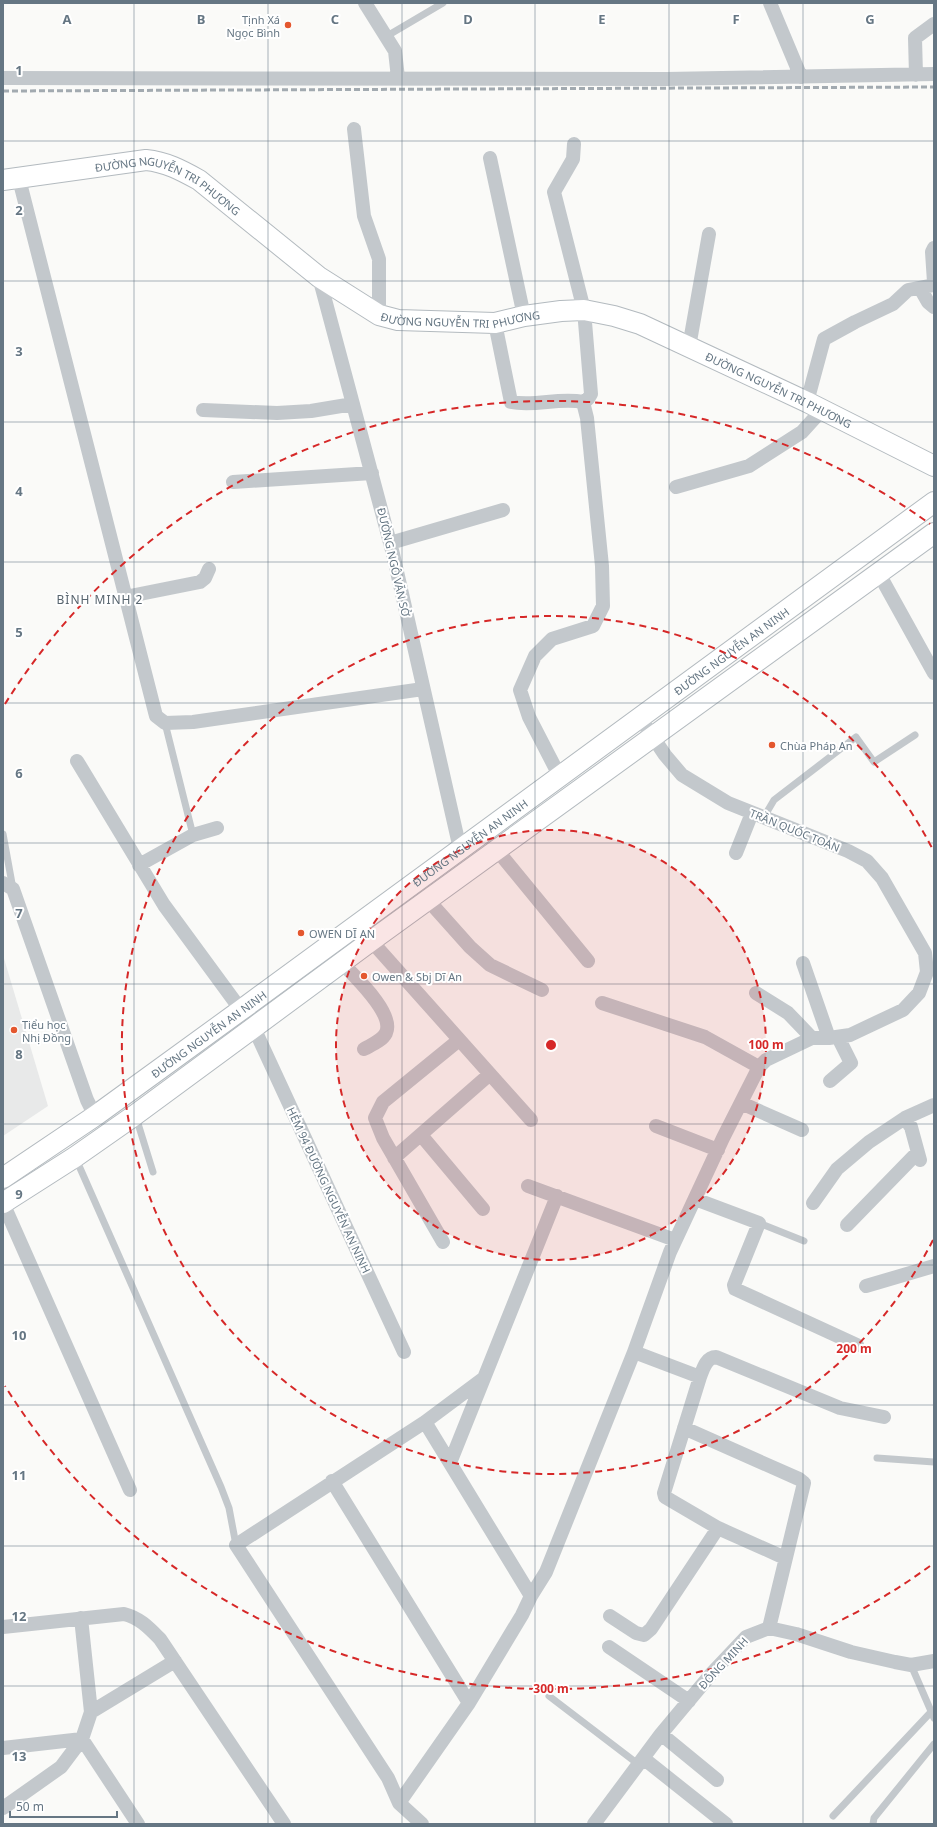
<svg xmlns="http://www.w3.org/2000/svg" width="937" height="1827" viewBox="0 0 937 1827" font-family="'Noto Sans',sans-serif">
  <rect width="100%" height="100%" fill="#fafaf8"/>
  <path fill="#e8e9e9" d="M3 955 48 1106 3 1136Z"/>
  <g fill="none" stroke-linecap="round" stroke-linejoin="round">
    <g stroke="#b3babf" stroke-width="22">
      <g id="secondary">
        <path id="s1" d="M3 180 146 160C166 162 181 170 199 180L319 277 379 315 398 320 495 323 524 316 561 311 584 310 614 316 640 324 807 402 934 466"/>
        <path id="s2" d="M3 1178 95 1116 241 1010 934 502"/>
        <path d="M3 1203 75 1157 135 1115 371 941 934 533"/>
      </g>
    </g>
    <path stroke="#c3c8cc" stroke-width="7" d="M387 36 443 3
      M165 723 193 835
      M764 817 774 800 856 737 874 762 915 735
      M3 834 13 889
      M136 1117 153 1172
      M76 1159 221 1487 229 1508 236 1545
      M759 1223 804 1241
      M877 1458 934 1462
      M911 1665 934 1718
      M549 1696 638 1764
      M833 1816 931 1712
      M873 1824 874 1818 934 1744"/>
    <path stroke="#c3c8cc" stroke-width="14" d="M365 3 395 51 398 78
      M770 3 801 77
      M916 75 915 38 934 24
      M3 78 666 79 934 74
      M354 129 364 216 379 259V315
      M574 144 573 159 554 192 584 310 591 394 588 399 583 402
      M490 158 524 316
      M19 179 156 716 165 723 193 722 423 689
      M934 248 932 252 934 282
      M319 277 393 554 460 849
      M920 288 928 302 934 307
      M495 323 511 402C535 407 559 397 583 402L587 418 602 566 603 606 593 626 552 639 535 656 520 690 529 717 560 777
      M689 347 709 234
      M807 402 824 339 855 322 893 304 908 290 934 285
      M203 410 277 413 311 411 353 404
      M233 482 372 473
      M676 487 749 466 802 432 821 411
      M390 543 503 510
      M878 572 934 673
      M125 597 200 582 205 578 209 569
      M77 761 164 905 241 1010
      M497 850 588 961
      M736 853 752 813
      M139 865 193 835 217 828
      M3 883 13 889 87 1100 95 1116
      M428 900 470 947 490 965 542 990
      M357 925 531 1120
      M342 963C354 976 395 1013 386 1033 382 1041 371 1045 364 1049
      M803 963 829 1038
      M756 993 788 1013 812 1038
      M602 1003 705 1037 759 1067
      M254 1028 404 1352
      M830 1081 851 1063 838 1037
      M741 1103 802 1130
      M656 1126 718 1150
      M421 1135 483 1209
      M394 1158 490 1074
      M920 1160 911 1127 905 1118 934 1105
      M528 1186 675 1240
      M695 1199 759 1223 734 1285 735 1289 857 1345
      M3 1203 130 1490
      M813 1203 837 1169 869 1142 905 1118
      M847 1225 918 1152
      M443 1242 383 1138 375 1118 383 1102 459 1040
      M866 1286 934 1266
      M634 1352 700 1377C703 1369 706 1357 716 1357L840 1408 884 1417
      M700 1377 664 1493 665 1497 718 1528 785 1558
      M425 1422 531 1596
      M684 1428 799 1479 804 1483 769 1628
      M450 1463 557 1196
      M332 1481 469 1703
      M610 1616 636 1633 644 1635 651 1629 718 1528
      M3 1627 124 1614C140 1618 149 1628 160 1639L284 1824
      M609 1647 689 1701
      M91 1712 175 1661
      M661 1734 717 1780
      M3 1748 82 1739 138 1824
      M643 1758 726 1824
      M399 1803 469 1703 522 1615 531 1596 546 1572 634 1352 670 1252 723 1138 759 1067 766 1060 812 1038H829L850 1035 903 1010 919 993 927 972 925 953 882 878 867 861 848 851 728 803 682 775 665 755 640 718
      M3 1808 61 1767 82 1739 91 1712 81 1618
      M422 1824 399 1803 388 1778 236 1545 425 1422 484 1378
      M594 1824 661 1734 712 1673 746 1637 769 1628 796 1634 851 1652 895 1662 911 1665 934 1661"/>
    <use href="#secondary" stroke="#fff" stroke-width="20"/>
    <path stroke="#a2aab0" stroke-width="3" stroke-dasharray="6 3" stroke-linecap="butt" d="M3 91 934 87"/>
  </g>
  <path fill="none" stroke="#657683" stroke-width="1" stroke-opacity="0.55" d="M134 3V1824M268 3V1824M402 3V1824M535 3V1824M669 3V1824M803 3V1824M3 141H934M3 281H934M3 422H934M3 562H934M3 703H934M3 843H934M3 984H934M3 1124H934M3 1265H934M3 1405H934M3 1546H934M3 1686H934"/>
  <circle cx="551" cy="1045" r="215" fill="#d62828" fill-opacity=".12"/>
  <g fill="none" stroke="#d62828" stroke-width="2" stroke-dasharray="7 5">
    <circle cx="551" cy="1045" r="215"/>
    <path d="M933 1240A429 429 0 1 1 933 850"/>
    <path d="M930 1566A644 644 0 0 1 5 1386M5 704A644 644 0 0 1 930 524"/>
  </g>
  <g fill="#e4572e" stroke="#fff" stroke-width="1.5">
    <circle cx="288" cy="25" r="4"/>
    <circle cx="772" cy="745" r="4"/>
    <circle cx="301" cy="933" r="4"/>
    <circle cx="364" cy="976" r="4"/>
    <circle cx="14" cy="1030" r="4"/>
  </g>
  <g text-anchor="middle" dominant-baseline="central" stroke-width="4" stroke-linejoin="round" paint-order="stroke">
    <g font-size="11" fill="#657683" stroke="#fff" text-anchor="start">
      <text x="280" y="19" text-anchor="end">Tịnh Xá<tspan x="280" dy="13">Ngọc Bình</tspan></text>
      <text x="780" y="745">Chùa Pháp An</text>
      <text x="309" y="933">OWEN DĨ AN</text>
      <text x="372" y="976">Owen &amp; Sbj Dĩ An</text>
      <text x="22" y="1024">Tiểu học<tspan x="22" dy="13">Nhị Đồng</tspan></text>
    </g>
    <g font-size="11" fill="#657683" stroke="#fff">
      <text stroke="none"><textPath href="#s1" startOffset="173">ĐƯỜNG NGUYỄN TRI PHƯƠNG</textPath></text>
      <text stroke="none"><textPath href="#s1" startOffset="509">ĐƯỜNG NGUYỄN TRI PHƯƠNG</textPath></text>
      <text stroke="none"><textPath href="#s1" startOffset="845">ĐƯỜNG NGUYỄN TRI PHƯƠNG</textPath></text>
      <text transform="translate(394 562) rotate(77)">ĐƯỜNG NGÔ VĂN SỞ</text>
      <text stroke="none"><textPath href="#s2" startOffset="899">ĐƯỜNG NGUYỄN AN NINH</textPath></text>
      <text transform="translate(795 830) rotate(22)">TRẦN QUỐC TOẢN</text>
      <text stroke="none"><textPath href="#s2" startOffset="575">ĐƯỜNG NGUYỄN AN NINH</textPath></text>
      <text stroke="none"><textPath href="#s2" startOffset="251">ĐƯỜNG NGUYỄN AN NINH</textPath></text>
      <text transform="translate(329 1190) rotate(65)">HẺM 94 ĐƯỜNG NGUYỄN AN NINH</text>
      <text transform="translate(723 1663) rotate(-47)">ĐÔNG MINH</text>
    </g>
    <g font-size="12" letter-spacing="1" fill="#57646e" stroke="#fff">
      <text x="100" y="599">BÌNH MINH 2</text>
    </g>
  </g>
  <g font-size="13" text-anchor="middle" font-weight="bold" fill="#657683" stroke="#fff" stroke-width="4" stroke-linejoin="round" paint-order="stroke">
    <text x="67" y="24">A</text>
    <text x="201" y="24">B</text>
    <text x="335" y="24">C</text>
    <text x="468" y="24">D</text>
    <text x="602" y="24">E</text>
    <text x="736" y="24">F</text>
    <text x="870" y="24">G</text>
    <text x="19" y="75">1</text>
    <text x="19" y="215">2</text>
    <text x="19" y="356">3</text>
    <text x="19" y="496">4</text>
    <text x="19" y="637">5</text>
    <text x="19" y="778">6</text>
    <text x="19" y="918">7</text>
    <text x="19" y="1059">8</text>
    <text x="19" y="1199">9</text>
    <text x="19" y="1340">10</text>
    <text x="19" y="1480">11</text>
    <text x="19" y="1621">12</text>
    <text x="19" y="1761">13</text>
  </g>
  <circle cx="551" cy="1045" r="6" fill="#d62828" stroke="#fff" stroke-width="2"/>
  <g font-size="12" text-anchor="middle" font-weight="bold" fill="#d62828" stroke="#fff" stroke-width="4" stroke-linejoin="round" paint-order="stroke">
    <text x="766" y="1049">100 m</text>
    <text x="854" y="1353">200 m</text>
    <text x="551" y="1693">300 m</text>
  </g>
  <rect width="937" height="1827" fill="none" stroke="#657683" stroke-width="8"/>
  <path d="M10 1811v6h107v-6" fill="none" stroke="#657683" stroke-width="2"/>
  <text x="16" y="1811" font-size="12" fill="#657683" stroke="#ffffff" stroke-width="3" paint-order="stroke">50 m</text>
</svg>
